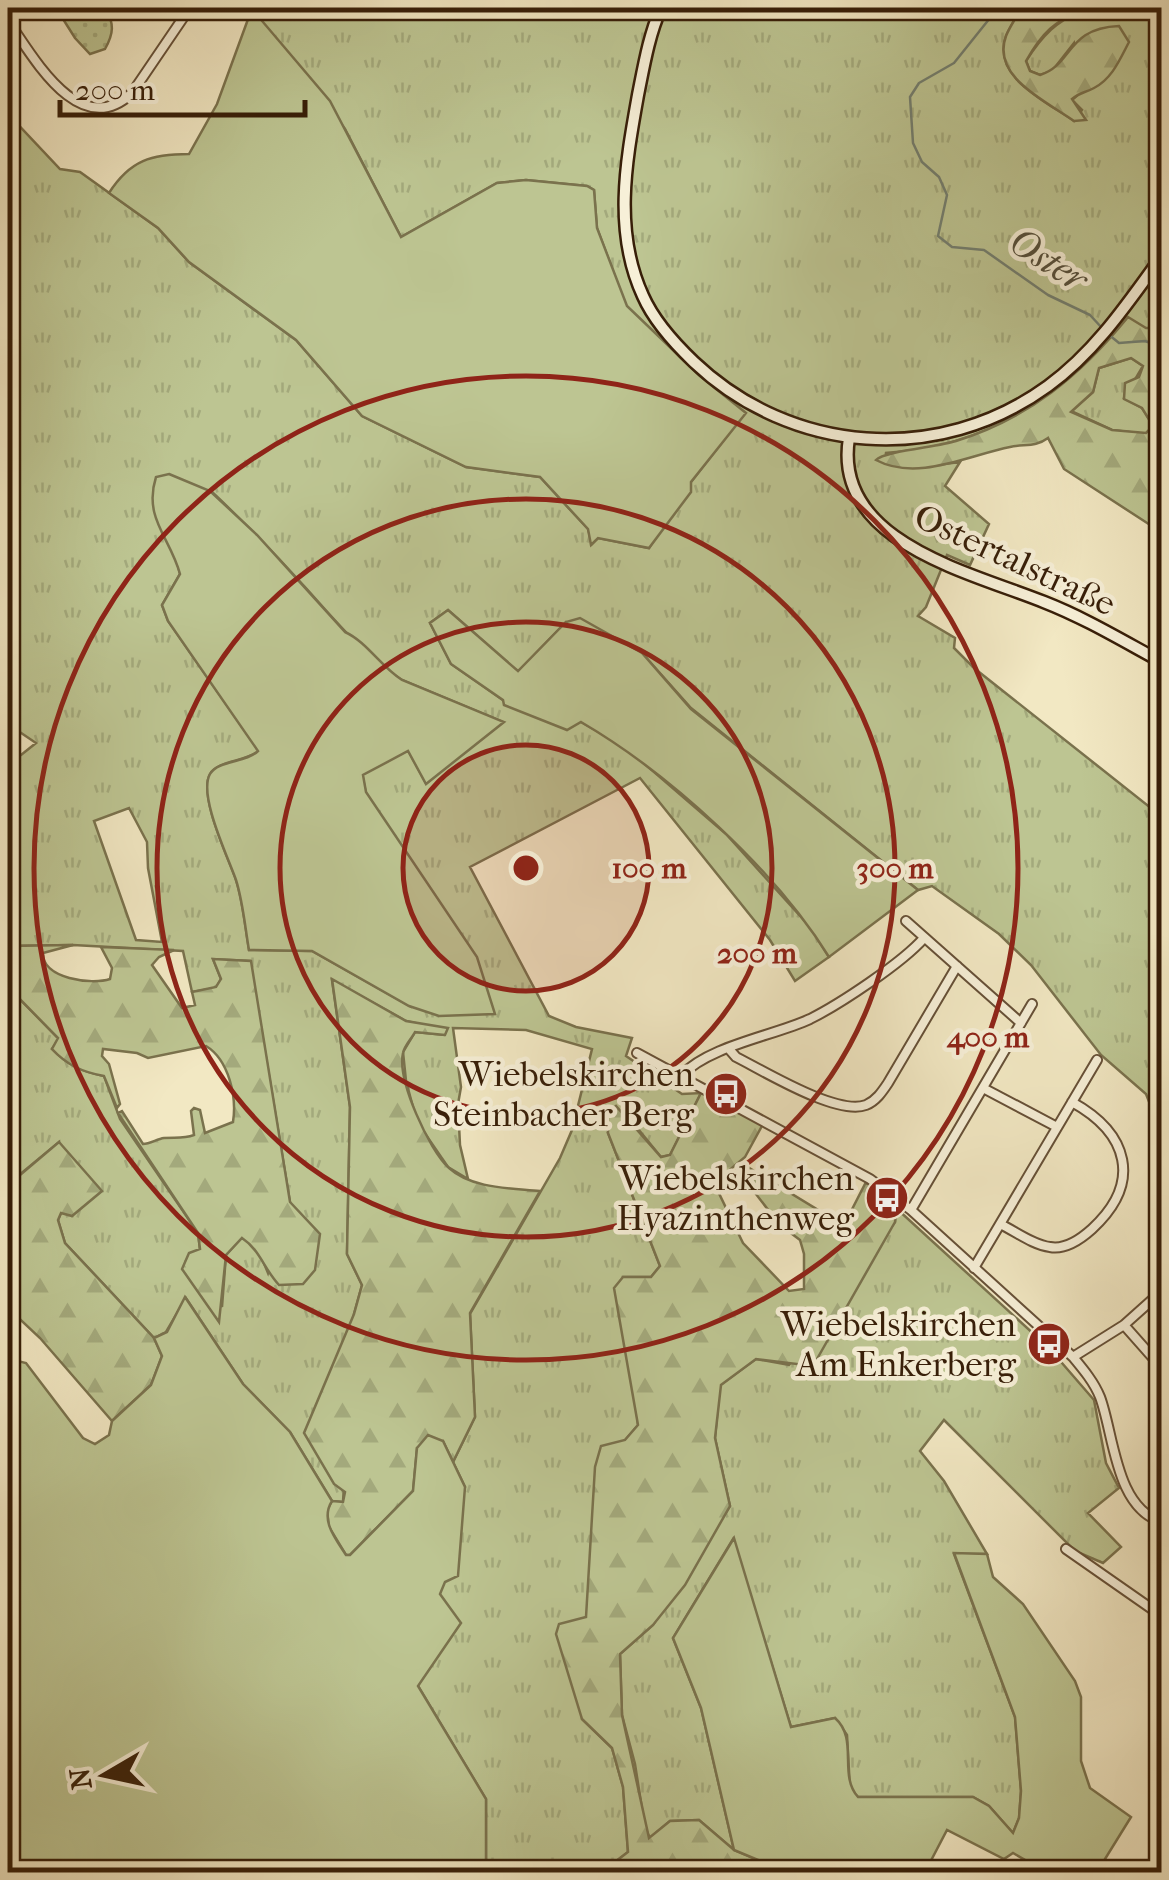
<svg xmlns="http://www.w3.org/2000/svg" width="1169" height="1880" viewBox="0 0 1169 1880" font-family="'IM FELL French Canon',serif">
  <defs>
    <pattern id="grass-tufts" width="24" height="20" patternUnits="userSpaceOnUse" patternTransform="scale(2.5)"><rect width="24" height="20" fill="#bdc592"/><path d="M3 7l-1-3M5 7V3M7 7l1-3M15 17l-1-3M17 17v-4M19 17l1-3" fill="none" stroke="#a3a97c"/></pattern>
    <pattern id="forest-firs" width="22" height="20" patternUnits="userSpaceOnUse" patternTransform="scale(2.5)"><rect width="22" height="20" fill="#bdc592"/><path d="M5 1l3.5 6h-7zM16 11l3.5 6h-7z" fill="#a3a97c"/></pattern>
    <pattern id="park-dots" width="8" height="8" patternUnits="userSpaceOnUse" patternTransform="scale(2.5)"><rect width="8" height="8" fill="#bdc592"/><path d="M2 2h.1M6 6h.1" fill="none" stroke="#a3a97c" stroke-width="1.8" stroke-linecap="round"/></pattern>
  </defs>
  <rect width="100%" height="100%" fill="#f2e8c3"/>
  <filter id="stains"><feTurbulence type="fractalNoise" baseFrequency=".002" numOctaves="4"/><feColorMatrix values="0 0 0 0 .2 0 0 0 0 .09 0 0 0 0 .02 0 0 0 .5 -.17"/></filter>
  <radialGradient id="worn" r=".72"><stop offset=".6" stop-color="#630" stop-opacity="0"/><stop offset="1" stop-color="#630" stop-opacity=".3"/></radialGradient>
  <path fill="url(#grass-tufts)" stroke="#7a724d" stroke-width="2.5" fill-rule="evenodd" d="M255 8H1021C1017 17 1010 26 1006 36 991 77 1046 101 1074 121L1082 110 1072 100 1082 91 1074 43 1052 71 1040 75 1030 71 1026 61C1065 0 1094 8 1161 8V328L1146 329 1128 318C1062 398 991 446 885 453L921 467 960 462 945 486 989 524 970 565 947 555 926 607 918 616 955 638 954 648 974 668 1161 816V1132L1146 1094 1101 1055 1031 965 999 934 932 886 918 890 691 708 642 653 566 622 518 672 448 610 430 623 451 664 503 700 581 722 625 747 726 834 811 928 829 957 795 981 770 940 640 778 470 867 549 1016 576 1027 632 1038 626 1056 682 1094 701 1093 670 1155 661 1157 634 1124 608 1133 660 1266 651 1277H623L638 1425 625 1440 590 1585 582 1719 612 1748 623 1787 628 1852 602 1872H486V1799L418 1686 465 1487 453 1462 475 1417 470 1314 560 1158 572 1130 592 1049 526 1030 453 1028 461 1087 458 1104 460 1145 468 1179 448 1167 417 1122 406 1081 403 1052 415 1032 445 1035 433 1027 406 1021 332 980 350 1107 347 1254 362 1285 354 1314 343 1502 332 1501 290 1432 243 1384 186 1298 166 1332 154 1338 65 1243 58 1220 61 1213 59 1142 18 1176 8 1168V987L59 1039 52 1049C67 1065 83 1072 104 1076L120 1119 198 1233 200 1250 222 1307 226 1255 242 1237 258 1249 268 1273 290 1202 250 961 213 959 221 979 216 988 192 992 183 951 73 945 8 946V755H21L36 743 8 724V596H11L14 584 8 576V114L60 169 80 172 158 228 189 262 296 340 362 416 466 467 540 477 588 529 592 544 598 538 649 548 691 482 745 413 700 376 626 306 597 228 594 190 587 186 526 180 497 183 401 237 345 129 256 15ZM211 491C244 522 275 554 305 587 335 620 364 656 402 680L503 722 426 783 408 750 362 774 410 1006 312 951 249 950C245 927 243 901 236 880 228 857 198 795 210 774 218 760 246 762 259 751L168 621 162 605 180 574 174 550ZM129 808 147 842 148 868 162 942 136 940 94 821Z
    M1131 358 1143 366 1124 398 1142 408 1154 426 1146 434 1112 430 1071 411 1093 392 1099 368Z
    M896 1208 1049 1348 1094 1400 1106 1463 1119 1488 1088 1513 1121 1547 1103 1563 1075 1551 944 1420 920 1451 944 1481 987 1554H954L1015 1717 1021 1791 1019 1818 1013 1833 989 1806 973 1797H858L850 1789 847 1735 835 1718 791 1727 733 1539 673 1638 701 1708 734 1850 699 1820 670 1821 650 1838 645 1828 635 1764 622 1715 620 1654 653 1625 730 1506 715 1438 720 1385 756 1359 789 1365 895 1222Z"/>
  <path fill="url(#forest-firs)" stroke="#7a724d" stroke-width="2.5" fill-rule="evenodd" d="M1021 8H1082C1054 23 1043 31 1026 61L1030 71 1040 75C1073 65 1066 28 1119 26L1129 42C1120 59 1112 79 1094 88 1085 93 1080 92 1072 99L1086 120 1074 121C1046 101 991 77 1006 36 1010 26 1017 17 1021 8Z
    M1128 317 1146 328H1161V532L1064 469 1048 438C1036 447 1025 444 1010 447 969 455 917 482 876 460 884 451 938 447 956 441 1029 418 1080 376 1128 317ZM1131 358 1143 366 1139 377 1125 383 1124 399 1142 408 1153 426 1146 433 1112 430 1071 412 1093 392 1099 368Z
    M73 945 43 953C42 979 92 985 110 979L112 968 101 947 174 950 159 957 152 965 182 1008 195 1005 192 992 216 987 221 979 213 959 251 961 290 1202 320 1234 315 1270 303 1284 279 1285C264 1269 260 1250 242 1238L226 1255 219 1322 182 1269 189 1253 200 1249 198 1233 118 1113 122 1111 143 1144C150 1144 157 1139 164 1138 175 1137 183 1139 194 1135L191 1111 194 1108 200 1110 205 1133 233 1122C237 1097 229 1060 206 1046L148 1058 137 1053 103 1049 102 1056 109 1064 120 1104 117 1108 104 1076C82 1072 67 1065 52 1049L58 1038 8 987V946Z
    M332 979 406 1021 448 1028 445 1035 415 1032C412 1038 404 1046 403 1053 397 1080 429 1150 449 1168 472 1189 511 1188 540 1191L470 1313 475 1417 453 1462 443 1441 417 1448 413 1491 350 1555H346L329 1527 327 1510 332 1501 343 1502 345 1492 334 1484 304 1433 354 1314 362 1285 347 1254 350 1107Z
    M701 1093 763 1124 745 1157 714 1183 743 1243 789 1291 804 1289V1254L800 1240 779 1224 739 1172 746 1166 838 1222 845 1223 866 1182 896 1208 895 1222 813 1366 756 1359 721 1385 715 1438 730 1506 685 1585 653 1625 620 1654 622 1715 649 1838 670 1821 699 1820 734 1850 763 1862 768 1872H602L628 1852 623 1787 612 1748 582 1719 556 1634 559 1624 586 1617 595 1467 601 1446 625 1440 638 1425 614 1288 623 1277H651L660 1266 608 1133V1112L616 1106 661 1157 670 1155Z
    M59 1142 102 1191 72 1216 61 1213 58 1220 65 1243 154 1338 162 1356 151 1385 112 1421 40 1338 8 1308V1168L19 1176Z"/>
  <path fill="url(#park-dots)" stroke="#7a724d" stroke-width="2.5" d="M56 8H106C114 24 114 33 105 49L90 54 75 38Z"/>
  <path fill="#bdc592" stroke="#7a724d" stroke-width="2.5" d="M245 8H255L257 15 330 101 401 237 497 183 526 180 587 186 594 190 597 228 627 306 700 376 746 413 691 482V492L649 548 598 538 591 545 588 529 540 477 466 467 362 416 296 340 189 262 158 228 109 193C130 160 152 154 189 154L217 104 251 11Z
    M169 474 210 491 257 535 345 632C367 642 381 667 402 680L504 722 426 784 408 751 363 775 366 792 477 957 495 1014 439 1016 409 1006 312 951 249 950C245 927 243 902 236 880 228 857 198 795 210 774 218 760 246 763 258 751L168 621 162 605 180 574C170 537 143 518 156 477Z
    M448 610 518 671 566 622 580 618 642 653 691 709 918 890 829 957C775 870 670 774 581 722L567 730 504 705 503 700 451 664 430 623Z
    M185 1297 243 1384 290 1432 332 1501C320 1520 335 1538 346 1555H350L413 1491 417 1448 428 1435 443 1441 465 1487 458 1576 445 1582 440 1594 461 1623 418 1686 486 1799V1872H8V1365L14 1360 26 1363 83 1438 95 1444 109 1435 112 1421 151 1385 162 1356 154 1338 167 1332Z
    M734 1538 791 1727 835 1718C859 1739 838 1775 858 1797H973L989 1806 1013 1833 1019 1818 1021 1791 1015 1717 954 1553 987 1554 993 1577 1023 1604 1075 1681 1081 1697V1761L1090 1788 1131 1817 1097 1872H1046L1013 1853 1004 1859 947 1830 925 1872H768L763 1862 734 1850 701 1708 673 1638Z"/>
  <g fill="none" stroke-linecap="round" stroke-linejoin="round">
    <path stroke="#737f70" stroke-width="2.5" d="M998 8 954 63 919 83 910 97 913 143 922 162 939 177 947 195 938 236 952 247 984 250 1048 295 1090 315 1102 328
      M1108 334 1119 343 1145 341 1162 347
      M1162 397V405"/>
    <g stroke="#665037" stroke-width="12">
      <path id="minor" d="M168 8 181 20
        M8 21C33 56 79 142 132 93L185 15
        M906 921 1021 1023
        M729 1049 736 1057C764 1071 837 1116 866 1105 876 1101 882 1092 888 1083L957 966
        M637 1053 870 1179 911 1210 1073 1357C1083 1369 1094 1382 1100 1397 1114 1434 1115 1508 1162 1522
        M682 1075C709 1046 773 1036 810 1019 840 1004 902 963 924 938
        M983 1088 1057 1127
        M911 1210 1032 1004
        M1000 1224C1015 1231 1033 1245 1050 1247 1066 1250 1082 1238 1092 1229 1143 1182 1128 1133 1072 1102
        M974 1268 1097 1060
        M1124 1325 1162 1368
        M1073 1357 1124 1325 1162 1291
        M1066 1549 1162 1616
        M1162 1708 1154 1736 1162 1747"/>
    </g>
    <g stroke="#371e08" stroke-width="15">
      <path id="secondary" d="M661 8C649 35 644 65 638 95 626 162 613 231 643 296 654 321 674 343 694 362 791 454 938 466 1048 386 1095 352 1128 303 1162 256
        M849 438C832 542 970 572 1044 602 1085 618 1123 641 1162 662"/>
    </g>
    <use href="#minor" stroke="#f7f0d8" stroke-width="8"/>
    <use href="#secondary" stroke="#f7f0d8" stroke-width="10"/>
  </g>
  <circle cx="526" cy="868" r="123" fill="#8f2418" fill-opacity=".12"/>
  <g fill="none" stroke="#8f2418" stroke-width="5">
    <circle cx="526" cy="868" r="123"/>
    <circle cx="526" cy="868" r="246"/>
    <circle cx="526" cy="868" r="369"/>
    <circle cx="526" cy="868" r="492"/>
  </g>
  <defs>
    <g id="bus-disc" transform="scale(2.25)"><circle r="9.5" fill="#8f2418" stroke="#f7f0d8"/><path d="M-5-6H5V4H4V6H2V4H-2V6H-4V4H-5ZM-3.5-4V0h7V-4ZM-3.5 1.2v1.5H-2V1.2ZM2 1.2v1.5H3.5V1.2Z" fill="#fff"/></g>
  </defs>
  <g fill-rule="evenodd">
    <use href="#bus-disc" x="726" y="1094"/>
    <use href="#bus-disc" x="887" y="1198"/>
    <use href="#bus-disc" x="1049" y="1344"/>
  </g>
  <g text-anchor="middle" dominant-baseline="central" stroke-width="9" stroke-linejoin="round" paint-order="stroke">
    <g font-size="35" fill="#371e08" stroke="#f7f0d8">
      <text transform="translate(1015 560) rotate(25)">Ostertalstraße</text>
    </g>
    <g font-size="35" fill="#371e08" stroke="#f7f0d8" text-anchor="end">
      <text x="694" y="1074">Wiebelskirchen<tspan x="694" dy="40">Steinbacher Berg</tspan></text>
      <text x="854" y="1178">Wiebelskirchen<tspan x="854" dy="40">Hyazinthenweg</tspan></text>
      <text x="1016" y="1324">Wiebelskirchen<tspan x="1016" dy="40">Am Enkerberg</tspan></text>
    </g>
    <g font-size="38" font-style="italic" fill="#554f3c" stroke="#f7f0d8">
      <text transform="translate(1048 260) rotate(32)">Oster</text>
    </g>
  </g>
  <circle cx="526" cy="868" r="15" fill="#8f2418" stroke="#f7f0d8" stroke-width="5"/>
  <g font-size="30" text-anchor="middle" font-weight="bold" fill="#8f2418" stroke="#f7f0d8" stroke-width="9" stroke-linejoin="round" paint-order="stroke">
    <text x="649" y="878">100 m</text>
    <text x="895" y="878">300 m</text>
    <text x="757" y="963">200 m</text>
    <text x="988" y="1047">400 m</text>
  </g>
  <rect width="1169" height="1880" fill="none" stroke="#f2e8c3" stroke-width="40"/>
  <rect x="10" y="10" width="1149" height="1860" fill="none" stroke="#371e08" stroke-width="5"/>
  <rect x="20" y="20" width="1129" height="1840" fill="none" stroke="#371e08" stroke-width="2.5"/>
  <g transform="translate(105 1775) rotate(261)" stroke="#f7f0d8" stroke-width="8" paint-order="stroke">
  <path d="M0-8L18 38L0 25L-18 38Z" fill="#371e08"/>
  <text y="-15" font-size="28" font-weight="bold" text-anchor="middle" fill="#371e08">N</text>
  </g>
  <path d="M60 100v15h245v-15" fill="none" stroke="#371e08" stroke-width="5"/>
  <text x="75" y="100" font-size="30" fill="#371e08" stroke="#f7f0d8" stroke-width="8" paint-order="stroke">200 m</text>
  <rect width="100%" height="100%" filter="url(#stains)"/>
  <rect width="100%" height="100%" fill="url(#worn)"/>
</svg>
